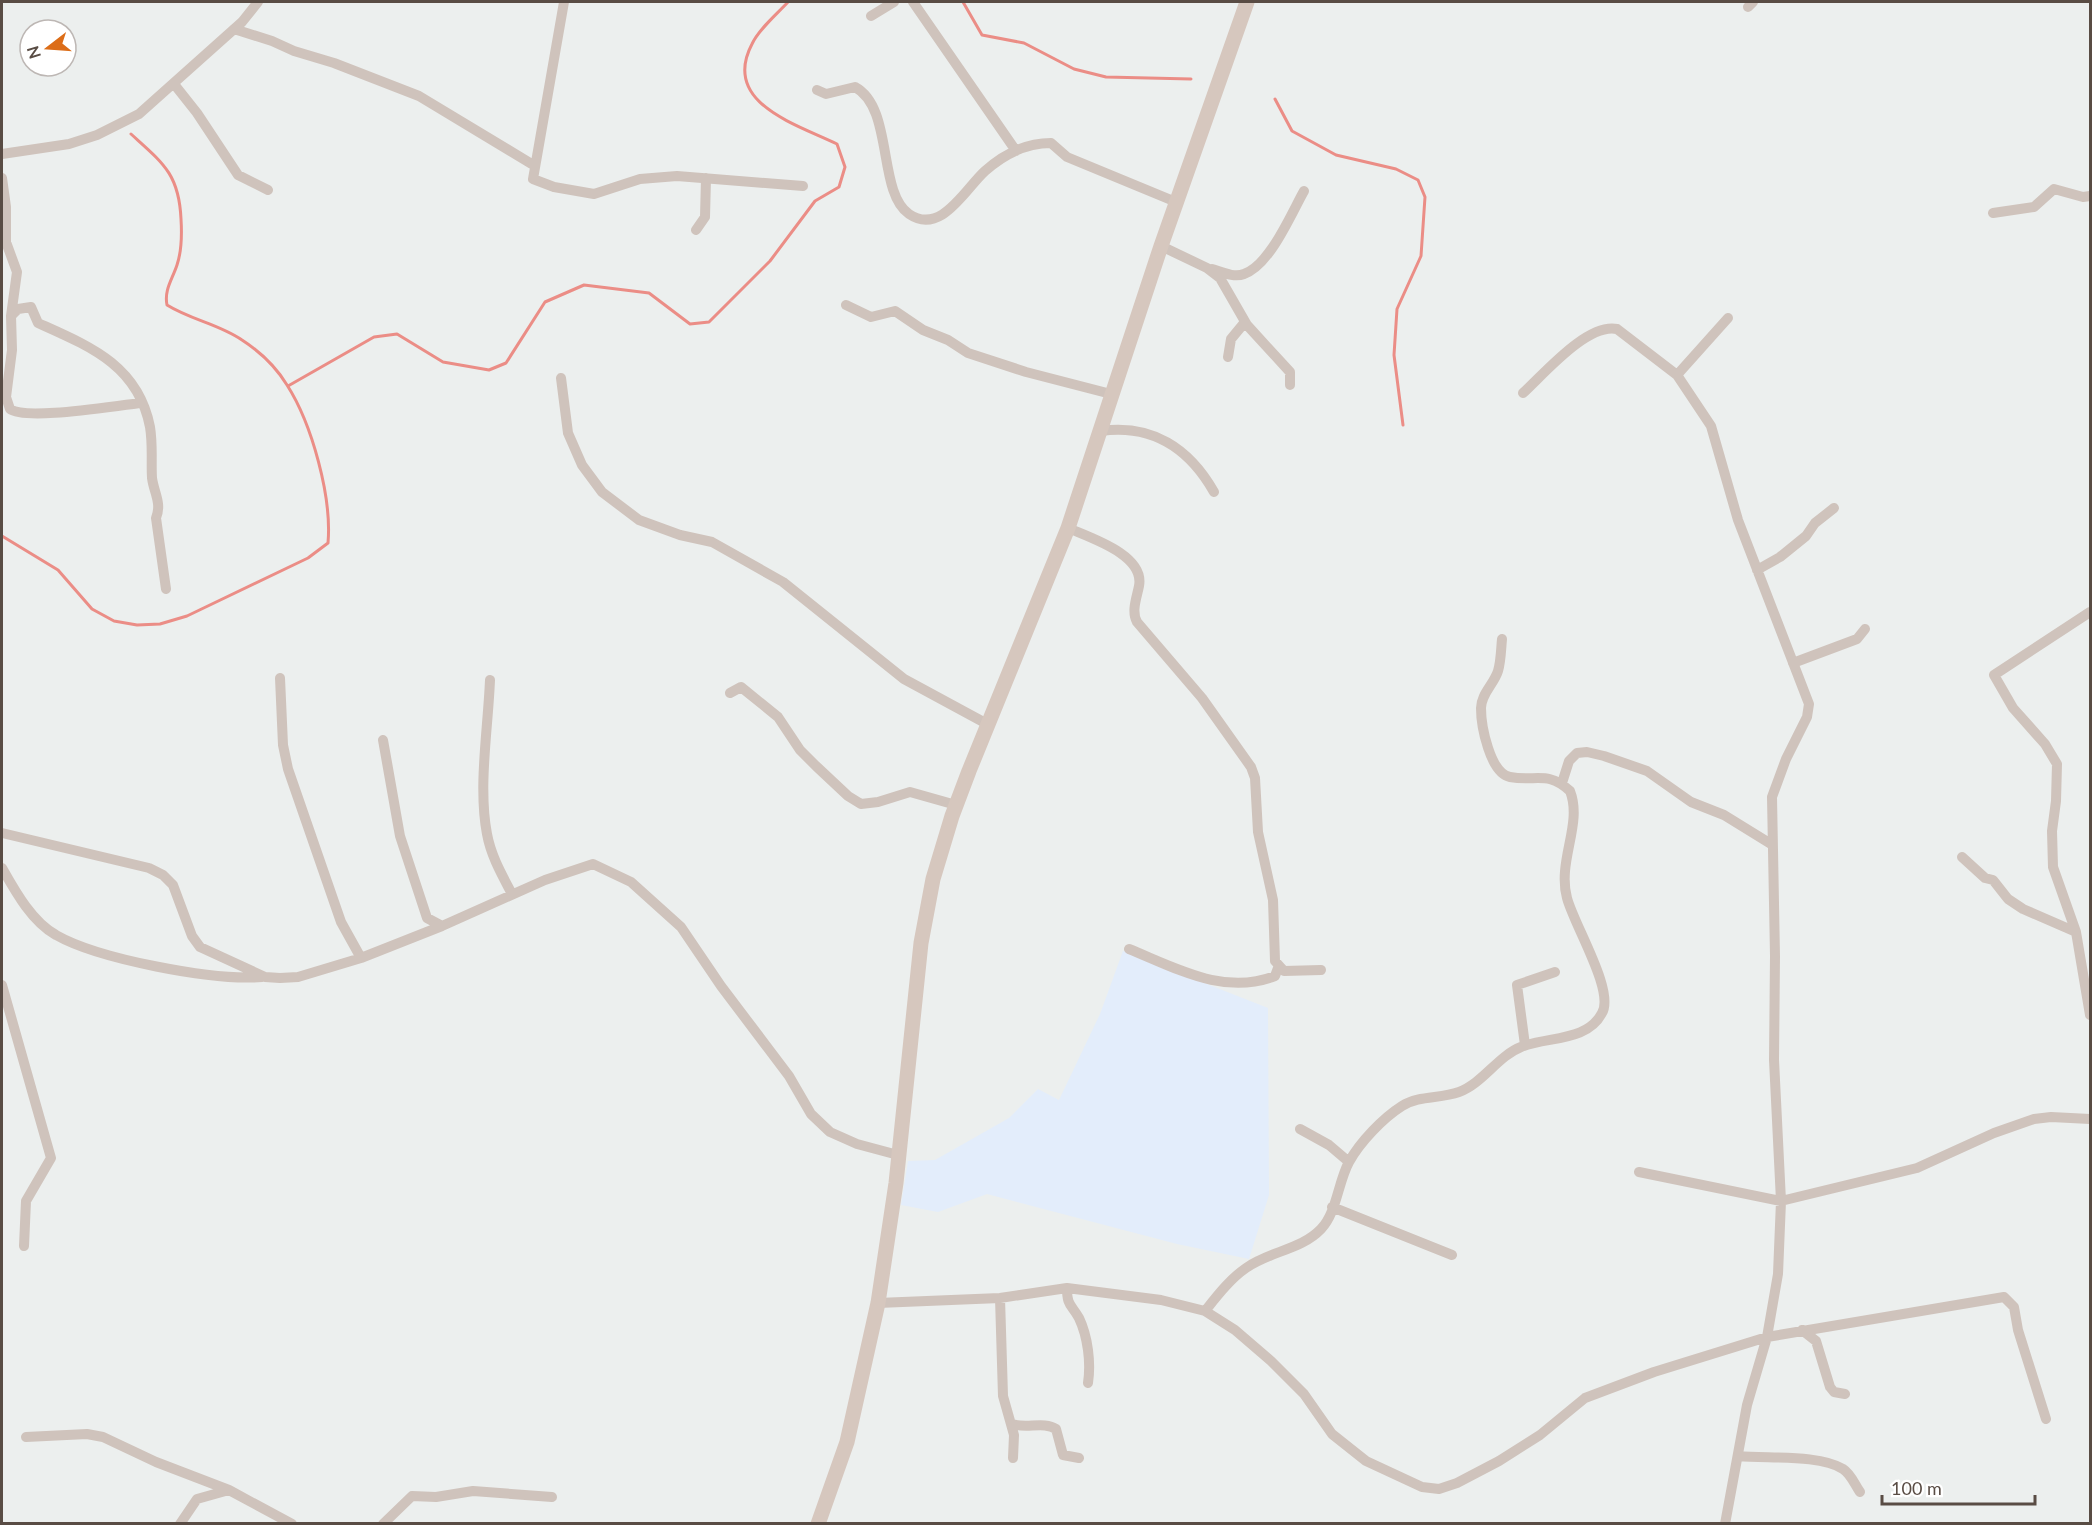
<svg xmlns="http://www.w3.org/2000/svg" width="2092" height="1525" viewBox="0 0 2092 1525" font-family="Lato,sans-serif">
  <rect width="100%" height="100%" fill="#ecefee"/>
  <path fill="#e3edfb" d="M1123 951 1268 1008 1269 1195 1249 1259 1177 1244 987 1194 938 1212 901 1205 908 1161 935 1160 1009 1118 1038 1089 1059 1100 1100 1014Z"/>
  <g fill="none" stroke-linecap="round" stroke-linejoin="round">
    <path stroke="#eb8d86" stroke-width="3" d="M963 2 982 35 1024 43 1074 69 1106 77 1191 79
      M1275 99 1292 131 1336 155 1396 169 1418 180 1425 197 1421 256 1397 309 1394 355 1403 425
      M288 386 374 337 397 334 443 362 489 370 506 363 545 302 584 285 649 293 690 324 709 322 770 261 815 201 839 187 845 167 837 144C796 124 721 103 752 44 759 29 776 15 788 2
      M2 536 58 570 92 609 114 621 137 625 160 624 187 616 308 558 328 543C332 497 312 424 287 385 276 367 259 351 242 340 219 324 191 320 167 305 164 290 172 280 177 265 182 250 182 235 181 219 179 174 163 163 131 134"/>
    <path stroke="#cfc3bc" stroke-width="10" d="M564 2 533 179 554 187 594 194 640 179 677 176 803 186
      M913 2 1016 151
      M1748 7 1753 2
      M871 16 894 2
      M234 29 272 41 294 51 334 63 419 96 535 166
      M174 84 197 113 238 175 268 190
      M817 90 826 94 855 87C894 108 877 192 909 214 941 236 965 189 985 171 1003 155 1026 143 1051 143L1067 157 1176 202
      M2 154 69 144 97 135 139 114 242 22 258 2
      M2 178 6 207V242L17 272 11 316 12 350 6 397 10 409C26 421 118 405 142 403
      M1993 213 2034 207 2054 189 2083 197 2090 196
      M696 230 705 217 706 178
      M1161 246 1207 268 1220 278 1247 325 1290 372V385
      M1212 269C1222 272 1234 278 1244 274 1270 265 1291 214 1304 191
      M846 305 871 317 895 311 923 330 948 340 968 353 1026 372 1111 394
      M11 316 18 309 31 307 38 323C89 346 138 365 150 427 153 445 151 461 152 478 154 493 162 503 156 518L166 589
      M1228 357 1231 339 1245 322
      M1677 375 1728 318
      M561 378 568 433 582 465 602 492 639 520 680 535 712 542 783 582 904 679 989 725
      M1523 393C1544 374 1587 323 1617 329L1677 375 1711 426 1738 520 1809 704 1807 717 1786 759 1772 797 1775 956 1774 1060 1781 1201 1778 1274 1767 1337 1747 1405 1725 1524
      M1101 431C1152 424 1189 448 1214 492
      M1068 528C1091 538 1145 555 1139 586 1137 597 1131 611 1137 622L1202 698 1251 767 1255 778 1258 832 1273 900 1275 961 1284 971 1321 970
      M1757 570 1780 557 1806 536 1815 523 1834 508
      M2090 612 1994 675 2013 708 2045 744 2057 764 2056 801 2052 831 2053 867 2076 932 2090 1015
      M1793 663 1857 639 1865 629
      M280 678 283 745 288 769 341 922 361 958
      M490 680C488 729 478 787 487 834 491 856 502 875 512 894
      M730 693 741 687 778 717 800 750 816 766 848 796 861 804 878 802 910 792 956 805
      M383 740 400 836 427 918 442 926
      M1562 783 1569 761 1577 753 1587 752 1604 756 1647 771 1691 802 1724 815 1771 844
      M2 833 149 868 163 875 173 885 192 936 200 947 265 977 280 978 298 977 361 958 442 926 545 880 593 864 631 882 681 927 721 986 789 1076 811 1114 830 1132 857 1144 898 1155
      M1962 857 1985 878 1993 880 2008 899 2023 909 2076 932
      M2 868C15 891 32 922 56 935 98 959 213 981 262 977
      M1129 949C1176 968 1224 996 1275 976L1278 968
      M2 985 51 1158 26 1201 24 1246
      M1525 1045 1517 985 1555 972
      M1300 1129 1329 1145 1349 1162
      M1639 1172 1781 1201 1917 1168 1994 1133 2034 1119 2051 1117 2090 1119
      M1332 1207 1452 1255
      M1067 1288C1067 1306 1071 1304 1079 1318 1088 1337 1091 1363 1088 1383
      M1000 1298 1003 1396 1014 1435 1013 1458
      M878 1303 1000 1298 1067 1288 1161 1300 1205 1311 1235 1330 1271 1361 1304 1394 1332 1434 1366 1461 1422 1487 1439 1489 1457 1483 1499 1461 1540 1435 1585 1398 1654 1372 1767 1337 2004 1297 2014 1307 2018 1330 2046 1419
      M1205 1311C1217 1296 1230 1279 1246 1268 1270 1251 1301 1250 1321 1229 1337 1212 1338 1182 1349 1162 1360 1142 1383 1118 1402 1106 1419 1095 1440 1099 1459 1092 1483 1083 1498 1056 1521 1047 1548 1036 1587 1042 1602 1013 1615 991 1574 925 1567 898 1557 861 1583 824 1570 791 1547 770 1536 782 1510 777 1490 773 1481 726 1481 708 1481 694 1494 684 1498 671 1501 661 1501 649 1502 639
      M1802 1330 1816 1341 1830 1387 1834 1392 1845 1394
      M1012 1424C1026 1429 1044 1421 1056 1429L1063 1455 1079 1458
      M26 1437 87 1434 103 1437 156 1462 229 1490 292 1524
      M1739 1456C1766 1459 1820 1454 1843 1469 1851 1474 1855 1485 1860 1492
      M180 1524 197 1499 229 1490
      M383 1524 412 1496 436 1497 473 1491 552 1497"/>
    <path stroke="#d6c7be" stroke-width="15" d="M818 1524 847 1442 878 1303 896 1183 921 943 933 879 952 816 969 771 1068 528 1161 246 1247 2"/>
  </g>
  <rect width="2092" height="1525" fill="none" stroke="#594c44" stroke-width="6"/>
  <g transform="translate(48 48) rotate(253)"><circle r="28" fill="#ffffff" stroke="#bdb7b4" stroke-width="1.5"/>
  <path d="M0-4.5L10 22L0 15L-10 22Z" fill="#dc6d18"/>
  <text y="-9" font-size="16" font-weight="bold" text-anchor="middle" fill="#594c44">N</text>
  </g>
  <path d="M1882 1495v9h153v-9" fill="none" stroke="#594c44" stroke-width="3"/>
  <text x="1891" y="1495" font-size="18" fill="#594c44" stroke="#ffffff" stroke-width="4.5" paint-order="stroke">100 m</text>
</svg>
